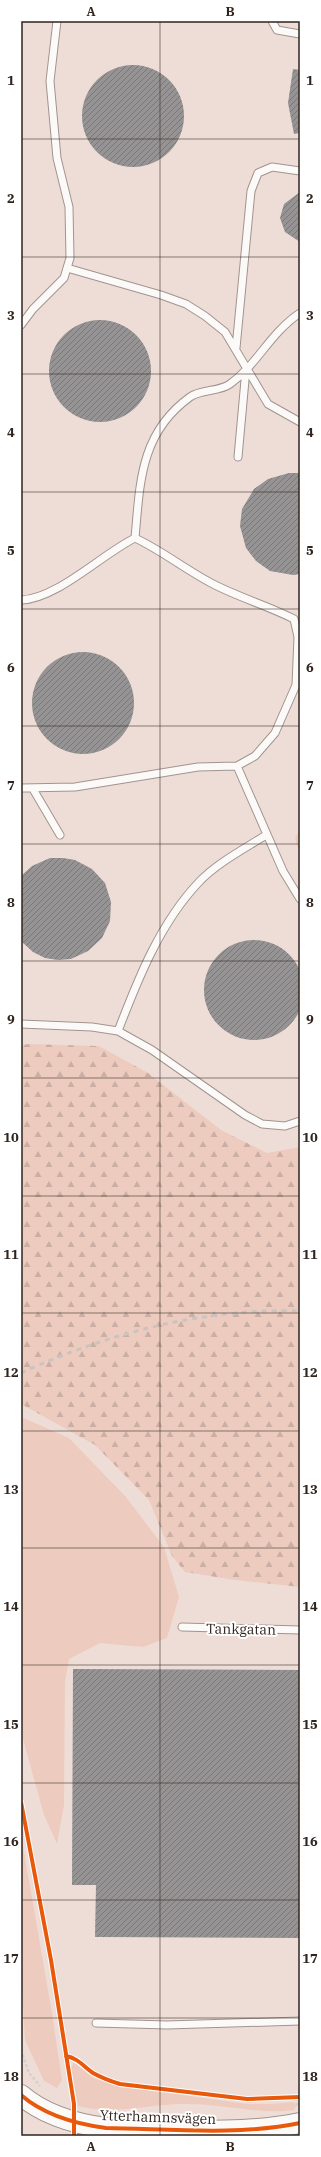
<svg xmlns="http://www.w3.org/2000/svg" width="321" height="2157" viewBox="0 0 321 2157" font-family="'IBM Plex Serif',serif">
  <defs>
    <pattern id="forest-firs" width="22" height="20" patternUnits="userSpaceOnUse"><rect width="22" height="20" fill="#edccbf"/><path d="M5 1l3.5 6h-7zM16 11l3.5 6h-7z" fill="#ccafa4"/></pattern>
    <pattern id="building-hatch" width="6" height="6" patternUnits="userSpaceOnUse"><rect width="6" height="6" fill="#959393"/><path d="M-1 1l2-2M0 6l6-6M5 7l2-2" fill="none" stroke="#7a7877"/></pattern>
  </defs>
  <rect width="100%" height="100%" fill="#eeddd6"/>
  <path fill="#edccbf" d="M21 1417 69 1438 126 1497 164 1547 179 1597 167 1638 143 1647 100 1643 69 1659 65 1682 64 1805 57 1844 44 1815 21 1732Z
    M21 1834 52 2013 62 2080 57 2088 44 2081 25 2040 21 1971Z
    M74 2062 93 2078 117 2086 247 2104H271L294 2102 296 2106 294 2110C260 2115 224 2104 188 2104 151 2103 116 2116 78 2106L71 2068Z"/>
  <path fill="url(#forest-firs)" d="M300 829V856L295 838Z
    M29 1044 99 1046 148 1073 221 1130 267 1153 300 1147V1587L235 1580 185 1572 172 1556 149 1500 95 1445 21 1404V1045Z"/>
  <path fill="url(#building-hatch)" d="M82 116a51 51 0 1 1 102 0a51 51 0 1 1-102 0Z
    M293 69 300 70V133L294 134 288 103Z
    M300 192V242L285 232 280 218 284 204Z
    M49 371a51 51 0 1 1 102 0a51 51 0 1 1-102 0Z
    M289 473H300V574L293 575 270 571 256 561 246 548 240 526 242 509 254 489 268 479Z
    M32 703a51 51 0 1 1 102 0a51 51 0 1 1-102 0Z
    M50 858H63L75 860 92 869 105 883 111 902 110 921 102 938 88 951 71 959 58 960 45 958 33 952 21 941V876L32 866Z
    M204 990a50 50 0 1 1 100 0a50 50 0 1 1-100 0Z
    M73 1669 300 1670V1938L95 1937 96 1885H72Z"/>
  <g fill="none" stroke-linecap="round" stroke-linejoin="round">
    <g stroke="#a1948f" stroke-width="9">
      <path id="lane" d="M272 21 277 30 300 34
        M67 268 161 295 186 304 205 316 225 332 268 404 300 422
        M21 325 33 309 64 278 70 258 69 207 57 158 50 81 57 21
        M236 348 251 191 258 173 272 167 300 171
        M238 457 246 369
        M135 538C140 483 140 433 190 397 201 389 219 392 230 384 257 365 270 333 300 313
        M21 600C57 599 102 554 135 538 163 551 187 571 215 585 241 598 268 606 294 619L298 637 296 685 275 733 255 756 237 766 198 767 75 787 21 788
        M237 766 283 871 300 899
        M33 789 60 835
        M21 1024 92 1027 118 1031 152 1050 245 1115 262 1124 285 1126 300 1121
        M118 1031C138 979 160 923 199 882 217 863 244 849 266 835
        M182 1627 300 1630
        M96 2023 167 2025 300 2021"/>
    </g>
    <g stroke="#a1948f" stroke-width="22">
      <path id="secondary" d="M21 2095C44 2115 76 2124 106 2128 170 2129 237 2136 300 2123"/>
    </g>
    <path stroke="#d5d0ce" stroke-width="2.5" stroke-dasharray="3 2" stroke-linecap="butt" d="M21 2050 29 2073 40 2086
      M296 2098 297 2106"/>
    <use href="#lane" stroke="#fcfaf9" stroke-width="7"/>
    <use href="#secondary" stroke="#fcfaf9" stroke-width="20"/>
    <path stroke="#c9c4c2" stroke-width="3" stroke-dasharray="5 5" stroke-linecap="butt" d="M21 1373C109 1333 203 1308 300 1311"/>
    <g stroke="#fff" stroke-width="6">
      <path id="cycleway" d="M21 1802 51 1960 74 2104V2136
        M66 2056C78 2058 84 2067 93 2073 102 2078 110 2081 120 2084L247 2099 300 2097
        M21 2095C44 2115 76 2124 106 2128 170 2129 237 2136 300 2123"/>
    </g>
    <use href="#cycleway" stroke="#e8590c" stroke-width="4"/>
  </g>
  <path fill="none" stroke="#30241f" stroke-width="1" stroke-opacity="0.55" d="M160 21V2136M21 139H300M21 257H300M21 374H300M21 492H300M21 609H300M21 726H300M21 844H300M21 961H300M21 1078H300M21 1196H300M21 1313H300M21 1431H300M21 1548H300M21 1665H300M21 1783H300M21 1900H300M21 2018H300"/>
  <g text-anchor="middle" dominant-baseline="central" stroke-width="4" stroke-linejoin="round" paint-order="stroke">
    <g font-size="14" fill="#30241f" stroke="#fff">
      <text transform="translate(241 1629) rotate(1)">Tankgatan</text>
      <text transform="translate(158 2117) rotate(2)">Ytterhamnsvägen</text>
    </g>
  </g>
  <rect width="321" height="2157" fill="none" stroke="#ffffff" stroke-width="44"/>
  <rect x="22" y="22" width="277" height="2113" fill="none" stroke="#30241f" stroke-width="1.5"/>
  <g font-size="13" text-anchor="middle" font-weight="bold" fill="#30241f">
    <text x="91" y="16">A</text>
    <text x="230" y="16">B</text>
    <text x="11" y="85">1</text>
    <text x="310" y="85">1</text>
    <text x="11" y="203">2</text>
    <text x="310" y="203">2</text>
    <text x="11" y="320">3</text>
    <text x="310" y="320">3</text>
    <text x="11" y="437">4</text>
    <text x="310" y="437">4</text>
    <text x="11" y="555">5</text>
    <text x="310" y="555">5</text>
    <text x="11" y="672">6</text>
    <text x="310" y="672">6</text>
    <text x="11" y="790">7</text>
    <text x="310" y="790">7</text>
    <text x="11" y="907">8</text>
    <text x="310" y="907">8</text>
    <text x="11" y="1024">9</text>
    <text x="310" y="1024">9</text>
    <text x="11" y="1142">10</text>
    <text x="310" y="1142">10</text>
    <text x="11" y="1259">11</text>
    <text x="310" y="1259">11</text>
    <text x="11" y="1377">12</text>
    <text x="310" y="1377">12</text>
    <text x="11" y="1494">13</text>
    <text x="310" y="1494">13</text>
    <text x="11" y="1611">14</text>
    <text x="310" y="1611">14</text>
    <text x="11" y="1729">15</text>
    <text x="310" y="1729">15</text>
    <text x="11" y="1846">16</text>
    <text x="310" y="1846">16</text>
    <text x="11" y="1963">17</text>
    <text x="310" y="1963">17</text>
    <text x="11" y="2081">18</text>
    <text x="310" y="2081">18</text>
    <text x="91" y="2151">A</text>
    <text x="230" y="2151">B</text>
  </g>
</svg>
